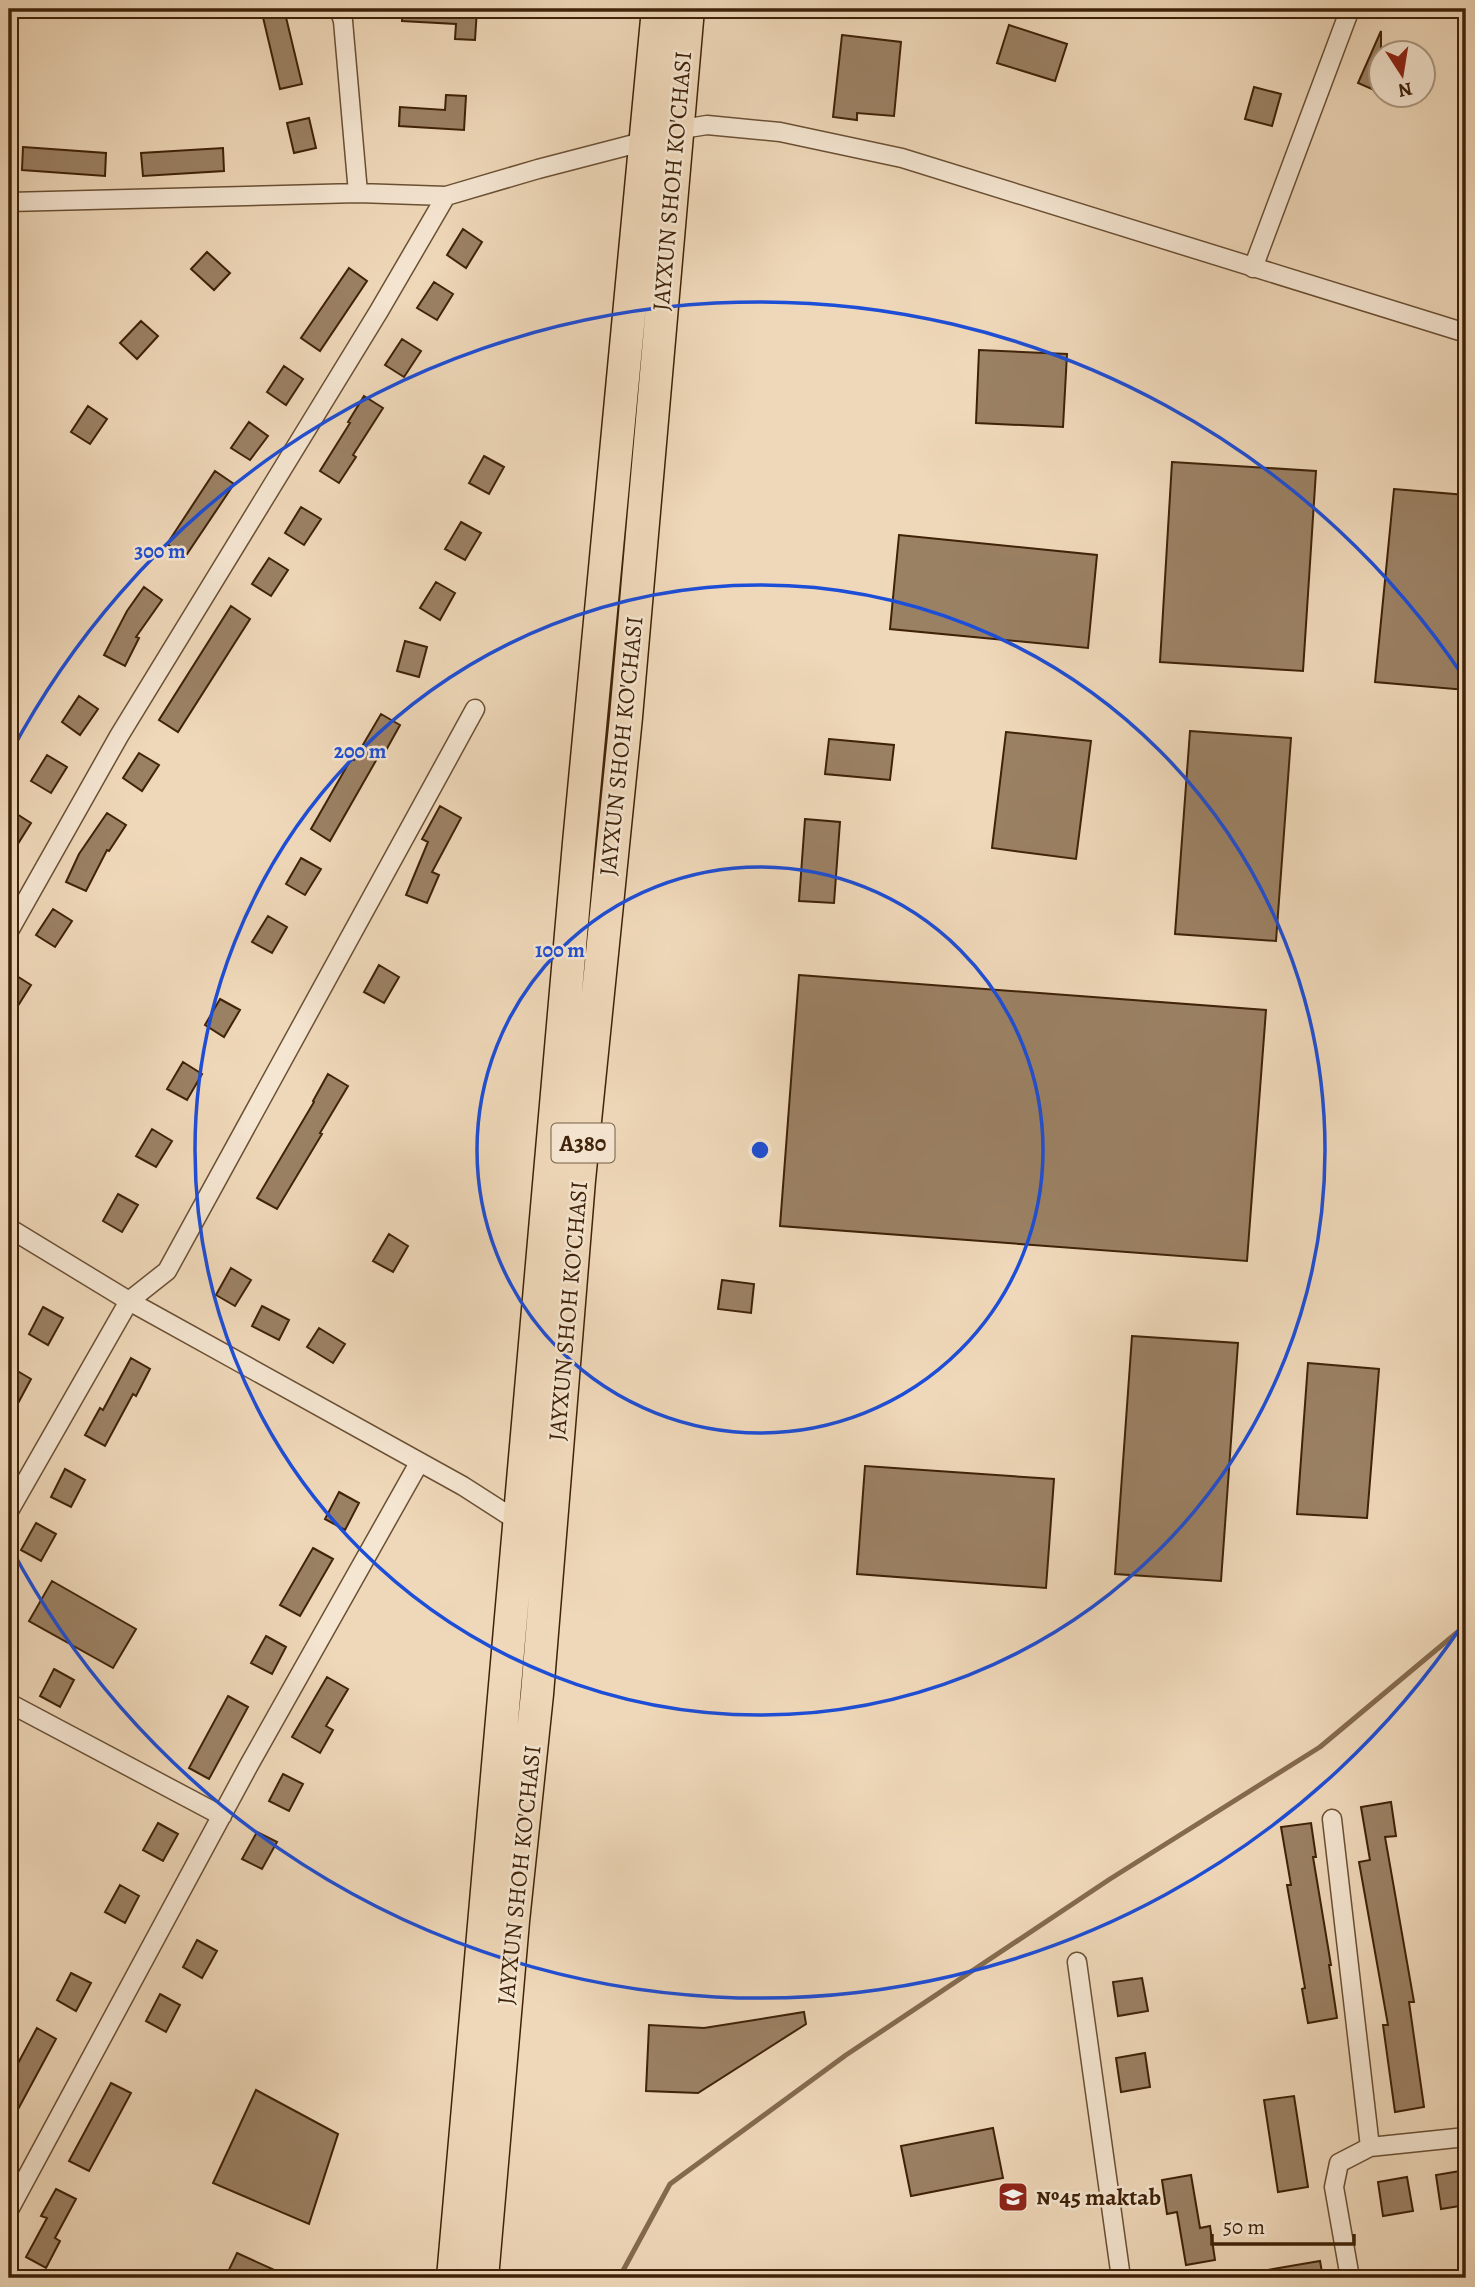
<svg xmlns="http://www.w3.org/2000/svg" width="1475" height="2287" viewBox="0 0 1475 2287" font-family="Alegreya,serif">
  <rect width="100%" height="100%" fill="#efd8b9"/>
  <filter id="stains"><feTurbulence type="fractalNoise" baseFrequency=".00286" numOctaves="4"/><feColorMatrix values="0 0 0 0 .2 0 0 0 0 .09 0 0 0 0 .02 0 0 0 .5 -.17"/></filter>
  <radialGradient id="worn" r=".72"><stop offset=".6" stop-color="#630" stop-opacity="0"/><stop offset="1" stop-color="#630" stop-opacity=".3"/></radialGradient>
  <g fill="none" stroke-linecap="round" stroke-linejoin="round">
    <path stroke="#856a4e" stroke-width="5" d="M619 2278 670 2184 846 2055 1110 1879 1320 1747 1466 1625"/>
  </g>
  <path fill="#9b8164" stroke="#3f2208" stroke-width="2" d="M261 9H284L302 84 280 89Z
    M403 9H477L475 40 455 39 456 24 402 21Z
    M1009 25 1067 44 1055 81 997 63Z
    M1381 31V93L1358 83Z
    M842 35 901 42 894 116 857 113V120L833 117Z
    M1254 87 1281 94 1272 126 1245 119Z
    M446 95 466 96 464 130 399 126 400 107 445 110Z
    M309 118 316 148 294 153 287 123Z
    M23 147 106 153 105 176 22 170Z
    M223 148 224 171 143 176 141 153Z
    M463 229 482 242 466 268 447 255Z
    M207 252 230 273 214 290 191 269Z
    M349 268 367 281 320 351 301 338Z
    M434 282 453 294 437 320 417 308Z
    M141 321 158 336 137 359 120 343Z
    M402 339 421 351 404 377 385 365Z
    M979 350 1067 354 1063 427 976 423Z
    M284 366 303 379 286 405 267 392Z
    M364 396 383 408 353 455 356 457 339 483 320 471 350 423 348 422Z
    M88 406 107 419 90 444 71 432Z
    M249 422 268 436 250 460 231 448Z
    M484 456 504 467 489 494 469 483Z
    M1172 462 1316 471 1303 671 1160 662Z
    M215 471 234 484 185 557 167 544Z
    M1394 489 1466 495V690L1375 682Z
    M301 507 321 519 304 545 285 533Z
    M461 522 481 533 465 560 445 549Z
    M899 535 1097 555 1088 648 890 629Z
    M269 558 288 570 271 596 252 584Z
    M436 582 455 593 440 620 420 608Z
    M144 587 162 600 136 637 139 638 125 666 104 655 127 611Z
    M231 606 250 619 178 732 159 720Z
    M405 641 427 647 419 677 397 671Z
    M79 696 98 709 80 735 62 722Z
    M381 714 400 725 385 752 382 750 330 841 311 829 351 759 354 760Z
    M1190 731 1291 738 1276 941 1175 934Z
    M1006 732 1091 741 1076 859 992 848Z
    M829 739 894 745 890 780 825 774Z
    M139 753 159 765 142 791 123 778Z
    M47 755 67 767 51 793 31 781Z
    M440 806 461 818 432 872 439 875 427 903 406 895 428 842 422 839Z
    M9 809 31 823 9 858Z
    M107 813 126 825 109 851 107 850 86 891 66 882 79 854Z
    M805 819 840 822 834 903 799 901Z
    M301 858 321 869 305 895 286 884Z
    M53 909 72 921 55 947 36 935Z
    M268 916 287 927 272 953 252 942Z
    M379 965 399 977 384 1003 364 992Z
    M9 971 31 985 9 1020Z
    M799 975 1266 1010 1247 1261 780 1226Z
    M220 999 240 1010 224 1037 205 1025Z
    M183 1062 202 1074 187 1100 167 1089Z
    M328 1074 348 1086 320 1133 322 1134 277 1209 257 1198 314 1102 313 1101Z
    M152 1129 172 1141 156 1167 136 1156Z
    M118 1194 138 1205 122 1232 103 1221Z
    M389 1234 408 1246 393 1272 373 1261Z
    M231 1268 251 1280 235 1306 216 1295Z
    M722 1280 754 1284 751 1313 718 1309Z
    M262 1306 289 1320 279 1340 252 1326Z
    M43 1307 63 1318 48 1345 29 1334Z
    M319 1328 345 1344 333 1363 307 1347Z
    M1132 1336 1238 1343 1221 1581 1115 1574Z
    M131 1358 150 1369 136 1396 133 1394 105 1446 85 1435 100 1408 103 1410Z
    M1308 1363 1379 1369 1367 1518 1297 1514Z
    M9 1366 31 1379 9 1420Z
    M865 1466 1054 1479 1046 1588 857 1574Z
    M65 1469 85 1480 71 1507 51 1497Z
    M339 1492 359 1503 345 1530 325 1519Z
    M36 1523 56 1534 41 1561 21 1550Z
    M313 1548 333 1559 300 1616 280 1605Z
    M52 1581 136 1629 113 1668 29 1621Z
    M266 1636 286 1647 272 1674 251 1663Z
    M54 1669 74 1680 60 1707 40 1696Z
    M327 1677 348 1689 326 1726 333 1730 320 1753 292 1737Z
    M228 1696 248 1707 209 1779 189 1768Z
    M283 1774 303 1784 289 1811 269 1801Z
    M1391 1802 1396 1836 1385 1837 1414 2002H1409L1424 2107 1395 2112 1383 2025H1388L1359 1862 1370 1860 1361 1807Z
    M158 1823 178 1834 163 1861 143 1850Z
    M1311 1823 1316 1857H1313L1331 1965H1329L1337 2018 1308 2023 1302 1989 1305 1988 1287 1885H1291L1281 1827Z
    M257 1832 277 1842 262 1869 242 1859Z
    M120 1885 139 1896 125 1923 105 1912Z
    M197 1940 217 1951 202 1978 183 1967Z
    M71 1973 91 1983 76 2011 57 2000Z
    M1142 1978 1148 2011 1118 2016 1113 1982Z
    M160 1994 180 2005 166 2032 146 2021Z
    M804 2012 806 2024 698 2093 646 2091 649 2025 704 2028Z
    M37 2028 56 2039 9 2126V2080Z
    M1145 2053 1150 2087 1121 2092 1116 2058Z
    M111 2083 131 2093 89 2171 69 2161Z
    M256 2090 338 2134 309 2224 213 2183Z
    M1294 2096 1308 2187 1278 2192 1264 2100Z
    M993 2128 1003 2178 911 2196 901 2146Z
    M1466 2170V2205L1441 2209 1436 2175Z
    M1191 2175 1200 2228 1210 2226 1215 2260 1186 2265 1177 2212 1167 2214 1162 2180Z
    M1407 2177 1413 2211 1383 2216 1378 2182Z
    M56 2189 76 2199 55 2238 60 2241 46 2268 26 2257 47 2218 41 2216Z
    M237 2253 292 2278H225Z
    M1320 2261 1323 2278H1268L1267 2270Z"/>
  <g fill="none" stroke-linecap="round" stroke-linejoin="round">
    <g stroke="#6b5034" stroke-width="21">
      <path id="street" d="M339 9 343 21 358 193
        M9 202 358 193 446 196 538 169 646 141 676 130 707 125 780 132 902 158 1466 333
        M1253 268 1350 9
        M9 931 119 736 379 311 446 196
        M9 1228 129 1301 463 1486 519 1522
        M9 1511 129 1301 167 1271 475 709
        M9 1703 222 1816
        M1332 1819 1370 2147
        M1077 1962 1121 2278
        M9 2210 249 1765 419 1463
        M1350 2278 1334 2187 1339 2163 1370 2147 1466 2137"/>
    </g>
    <g stroke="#3f2208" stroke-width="35">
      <path id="highway" d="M453 2278 579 843 658 9
        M482 2278 513 1921 537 1694 579 1180 626 717 688 9"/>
    </g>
    <use href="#street" stroke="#f5e6d2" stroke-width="18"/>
    <use href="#highway" stroke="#efd8b9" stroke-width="32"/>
  </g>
  <g fill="none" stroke="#1d4ed8" stroke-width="3.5">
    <circle cx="760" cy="1150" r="283"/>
    <circle cx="760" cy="1150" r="565"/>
    <path d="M1463 1624A848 848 0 0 1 11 1548M11 752A848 848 0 0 1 1463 676"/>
  </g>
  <defs>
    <g id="school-square" transform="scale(1.575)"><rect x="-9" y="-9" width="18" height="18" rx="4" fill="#8f2418" stroke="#f5e6d2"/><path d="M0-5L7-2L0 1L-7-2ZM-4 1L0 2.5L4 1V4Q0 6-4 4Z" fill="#fff"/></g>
  </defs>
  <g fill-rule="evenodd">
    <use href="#school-square" x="1013" y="2197"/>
  </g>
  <g text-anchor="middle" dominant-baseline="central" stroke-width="5" stroke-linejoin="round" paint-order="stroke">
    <rect fill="#f5e6d2" stroke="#765d45" stroke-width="2" x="551.5" y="1123.5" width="63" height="39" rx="5"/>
    <g font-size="23" font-weight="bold" fill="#3f2208">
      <text x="583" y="1143">A380</text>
    </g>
    <g font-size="24" fill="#3f2208" stroke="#f5e6d2">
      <text transform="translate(672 181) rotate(-85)">JAYXUN SHOH KO'CHASI</text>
      <text transform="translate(621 746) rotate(-84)">JAYXUN SHOH KO'CHASI</text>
      <text transform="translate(568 1311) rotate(-85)">JAYXUN SHOH KO'CHASI</text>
      <text transform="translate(519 1875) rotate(-84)">JAYXUN SHOH KO'CHASI</text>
    </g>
    <g font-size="24" font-weight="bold" fill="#3f2208" stroke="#f5e6d2" text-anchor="start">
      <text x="1036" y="2197">№45 maktab</text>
    </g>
  </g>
  <circle cx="760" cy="1150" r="10" fill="#1d4ed8" stroke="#f5e6d2" stroke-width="3.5"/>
  <g font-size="21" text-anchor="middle" font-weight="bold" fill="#1d4ed8" stroke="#f5e6d2" stroke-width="5" stroke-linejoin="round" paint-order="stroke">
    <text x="160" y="558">300 m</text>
    <text x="360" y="758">200 m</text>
    <text x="560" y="957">100 m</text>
  </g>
  <rect width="1475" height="2287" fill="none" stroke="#efd8b9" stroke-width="35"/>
  <rect x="10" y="10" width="1454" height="2266" fill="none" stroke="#3f2208" stroke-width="3.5"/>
  <rect x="18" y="18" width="1440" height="2252" fill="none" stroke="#3f2208" stroke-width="2"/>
  <g transform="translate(1402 74) rotate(168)"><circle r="33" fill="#f5e6d2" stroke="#ac9881" stroke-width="2"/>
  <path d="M0-5L12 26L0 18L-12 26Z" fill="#8f2418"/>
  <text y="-10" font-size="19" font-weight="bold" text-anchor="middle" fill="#3f2208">N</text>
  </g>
  <path d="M1212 2234v10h142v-10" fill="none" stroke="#3f2208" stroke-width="3.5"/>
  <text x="1223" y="2234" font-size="21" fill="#3f2208" stroke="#f5e6d2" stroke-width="5" paint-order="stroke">50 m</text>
  <rect width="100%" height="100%" filter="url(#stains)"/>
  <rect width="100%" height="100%" fill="url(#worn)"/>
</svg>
